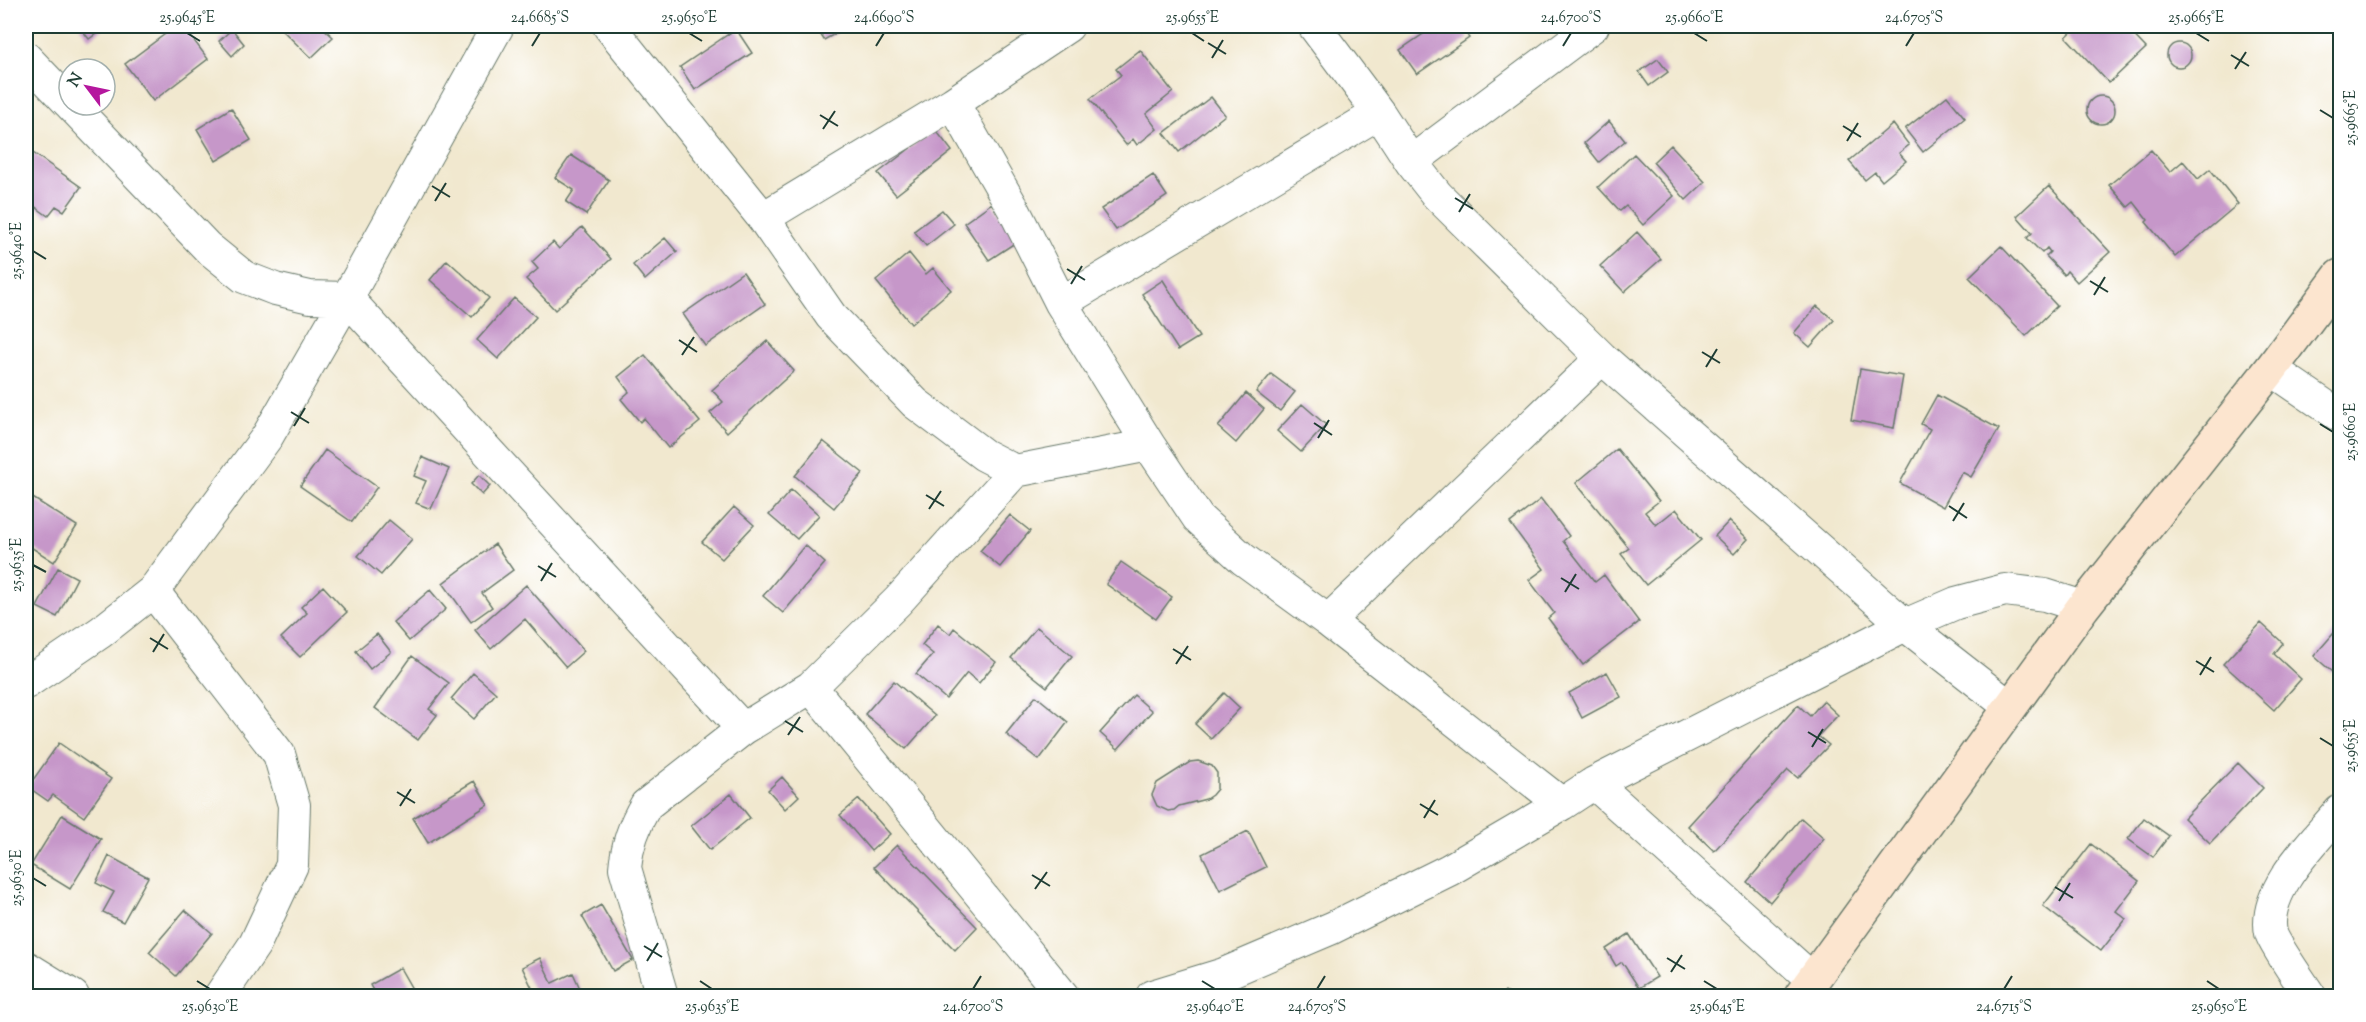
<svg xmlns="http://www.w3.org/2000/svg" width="2366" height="1022" viewBox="0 0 2366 1022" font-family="'Sorts Mill Goudy',serif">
  <rect width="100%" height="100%" fill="#fff"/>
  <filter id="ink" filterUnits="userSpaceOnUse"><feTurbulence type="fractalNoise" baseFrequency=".0167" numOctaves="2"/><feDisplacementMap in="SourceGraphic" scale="12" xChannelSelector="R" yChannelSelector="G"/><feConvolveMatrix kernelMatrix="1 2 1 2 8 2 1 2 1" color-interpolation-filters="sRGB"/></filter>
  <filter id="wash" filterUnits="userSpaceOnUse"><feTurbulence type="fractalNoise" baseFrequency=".008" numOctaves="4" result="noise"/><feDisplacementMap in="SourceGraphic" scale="24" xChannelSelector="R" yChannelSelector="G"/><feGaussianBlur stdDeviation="1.35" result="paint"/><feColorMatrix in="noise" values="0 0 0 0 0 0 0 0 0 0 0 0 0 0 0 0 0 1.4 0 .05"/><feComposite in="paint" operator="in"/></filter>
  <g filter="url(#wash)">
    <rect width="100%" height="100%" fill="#f1e8cf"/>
    <g id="blocks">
      <path fill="#c697c9" d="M79 26H107L89 39Z
        M176 26H183L208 59 153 101 125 64Z
        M278 26H321L333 37 311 58Z
        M815 26H849L824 40Z
        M1435 26H1461L1469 38 1417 74 1400 50Z
        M2078 26H2125L2146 48 2109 83 2066 37Z
        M232 29 244 44 232 56 219 41Z
        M736 29 752 53 695 90 680 67Z
        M2167 55a12 12 0 1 1 24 0a12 12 0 1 1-24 0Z
        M1140 50 1173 92 1146 114 1157 129 1137 145 1133 139 1126 145 1090 99 1121 75 1116 69Z
        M1658 59 1668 72 1649 86 1639 72Z
        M2087 110a14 14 0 1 1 28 0a14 14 0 1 1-28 0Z
        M1947 96 1965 118 1923 152 1905 129Z
        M1211 97 1225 115 1179 152 1164 133Z
        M231 108 251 140 216 161 197 129Z
        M1609 121 1625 141 1599 162 1584 143Z
        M1893 124 1909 145 1899 153 1906 161 1882 181 1875 172 1865 180 1849 161Z
        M935 129 952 151 896 195 878 173Z
        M1671 145 1705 182 1686 200 1653 162Z
        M26 148 81 187 64 211 56 206 48 216 26 200Z
        M2151 150 2170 172 2183 161 2198 179 2210 169 2238 204 2175 257 2146 222 2148 220 2134 202 2128 207 2109 185Z
        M1634 154 1674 196 1643 225 1626 206 1620 211 1598 187Z
        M571 155 609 180 586 215 566 202 574 190 555 178Z
        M1153 175 1167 196 1116 230 1101 209Z
        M2049 186 2110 252 2077 282 2067 271 2064 275 2046 256 2050 252 2047 248 2042 253 2027 238 2032 233 2017 216Z
        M992 203 1018 241 989 260 964 223Z
        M942 210 954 224 926 246 914 231Z
        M582 227 611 259 555 310 526 279 538 269 532 262 553 242 559 249Z
        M1637 232 1661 259 1624 292 1600 266Z
        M665 238 677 252 645 280 633 265Z
        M2001 246 2057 306 2026 336 1969 277Z
        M909 253 926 274 933 268 951 290 911 324 876 281Z
        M447 260 489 298 472 317 430 280Z
        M743 272 765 304 705 346 683 314Z
        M1163 280 1199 337 1178 350 1142 294Z
        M514 298 536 317 498 359 477 340Z
        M1817 306 1834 320 1810 347 1794 333Z
        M767 341 794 371 727 432 710 413 723 402 712 390Z
        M645 355 700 422 668 448 644 418 640 422 621 399 629 392 618 377Z
        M1860 369 1903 376 1894 428 1851 420Z
        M1271 374 1295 392 1280 411 1256 392Z
        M1246 393 1264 409 1236 443 1218 427Z
        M1937 395 1999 429 1971 477 1962 472 1943 507 1900 483 1930 429 1921 424Z
        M1302 404 1326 425 1301 452 1277 431Z
        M823 441 863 473 834 508 795 476Z
        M1617 449 1659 501 1645 512 1656 525 1676 509 1701 540 1646 585 1621 554 1629 548 1576 483Z
        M325 450 377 487 352 522 300 486Z
        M422 457 449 469 431 509 416 503 426 481 414 476Z
        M479 475 490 486 482 495 471 484Z
        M791 490 819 515 797 539 769 515Z
        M28 495 77 526 54 562 26 544V498Z
        M1541 499 1569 536 1563 541 1595 582 1604 575 1639 622 1583 665 1548 618 1554 613 1529 580 1544 569 1510 523Z
        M734 507 754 525 722 559 702 542Z
        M1010 515 1030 531 1000 567 980 551Z
        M389 520 412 539 381 575 358 556Z
        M1729 521 1748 539 1734 554 1715 536Z
        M495 544 513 570 482 593 492 607 471 622 443 583Z
        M805 545 825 563 783 613 763 596Z
        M1121 562 1172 597 1156 619 1106 584Z
        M58 568 77 578 57 617 37 607Z
        M526 585 584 651 566 667 525 619 491 649 475 630Z
        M323 586 347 612 300 657 281 638 307 613 301 607Z
        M430 590 446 609 409 641 393 622Z
        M2261 623 2283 643 2274 654 2301 679 2274 710 2223 664Z
        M938 624 950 634 954 628 996 662 979 683 967 673 946 699 916 674 933 654 922 645Z
        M2340 626V663L2332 672 2314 656Z
        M1037 627 1072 656 1047 687 1011 658Z
        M377 634 391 652 370 669 356 651Z
        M412 656 449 683 429 709 437 715 418 740 375 708Z
        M1607 672 1621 697 1582 718 1569 693Z
        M473 673 496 693 474 719 451 699Z
        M894 681 935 716 906 749 865 714Z
        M1224 693 1240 708 1211 739 1195 724Z
        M1134 695 1152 711 1118 749 1100 733Z
        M1036 696 1068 722 1039 760 1006 734Z
        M1823 701 1838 715 1818 736 1829 745 1798 778 1788 770 1714 851 1688 826 1798 705 1810 716Z
        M59 743 111 779 84 817 53 795 48 801 28 787Z
        M1198 761 1212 766 1217 773V789L1212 795 1206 799 1179 806 1174 810 1168 811 1157 806 1152 795 1157 783 1190 762Z
        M2238 763 2263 788 2210 843 2184 818Z
        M26 765 33 769 26 785Z
        M782 777 799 796 785 809 768 790Z
        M474 781 488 805 428 843 413 818Z
        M731 794 750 818 710 850 691 826Z
        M859 799 890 834 871 851 840 815Z
        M62 815 101 839 70 889 31 865Z
        M1801 818 1824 838 1770 902 1747 882Z
        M2144 818 2169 836 2153 857 2128 839Z
        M1248 831 1266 867 1220 890 1202 854Z
        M2091 844 2139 881 2116 911 2126 919 2101 951 2043 906Z
        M897 845 977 927 955 950 874 867Z
        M109 856 148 877 123 922 103 912 114 892 96 883Z
        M601 905 633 960 613 971 582 916Z
        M185 910 212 933 176 976 149 952Z
        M1629 934 1657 977 1639 988 1622 962 1616 966 1606 949Z
        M540 958 552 983 573 973 583 995 536 996 522 967Z
        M400 968 416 996H376L370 985Z
        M1505 991 1511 996H1500Z"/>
    </g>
  </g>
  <g filter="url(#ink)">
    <use href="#blocks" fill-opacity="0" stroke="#68796a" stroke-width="1.5"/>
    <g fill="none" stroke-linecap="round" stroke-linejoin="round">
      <g stroke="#68796a" stroke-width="34">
        <path id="street" d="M609 26 763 218 831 316 915 403 984 455 1015 471
          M1314 26 1379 113 1411 162 1437 195 1602 358 1905 625 2010 707
          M26 58 69 103
          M953 103 1013 208 1061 303 1149 445 1198 518 1243 559 1328 621 1562 804
          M71 105 207 247 244 277 275 289 310 297 347 298 743 729
          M1411 162 1593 26
          M763 218 953 103 1068 26
          M1061 303 1379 113
          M2271 369 2340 416
          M153 591 279 754 294 805 292 865 255 944 220 996
          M1328 621 1602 358
          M26 683 101 632 153 591 267 437 347 298 498 26
          M811 687 1063 996
          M1594 783 1813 980
          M26 967 73 996
          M662 996 625 868C627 844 634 825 646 805L743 729 811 687 898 601 1015 471 1149 445
          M1152 996 1224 974 1332 928 1449 870 1562 804 1594 783 1905 625 1956 603 2005 590 2045 595 2083 607
          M2310 996C2302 984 2274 944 2271 933 2262 890 2315 841 2340 811"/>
      </g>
      <g stroke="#68796a" stroke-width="36">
        <path id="secondary" d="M1801 996 2083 607 2271 369 2340 276"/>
      </g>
      <use href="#street" stroke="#fff" stroke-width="32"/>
      <use href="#secondary" stroke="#fce5cf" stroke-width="33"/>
    </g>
  </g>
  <path fill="none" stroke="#1f3d34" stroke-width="2" d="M187 33 200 41M689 33 702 41M1192 33 1204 41M1694 33 1707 41M2196 33 2209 41M1208 43 1226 54M532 46 540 33M876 46 884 33M1563 46 1571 33M1906 46 1914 33M2231 55 2249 66M1212 58 1223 40M2235 69 2246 52M2320 110 2333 118M820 115 838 126M1843 126 1861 137M823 129 835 111M1847 141 1858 123M432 186 450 197M1455 198 1473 209M435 201 446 183M1459 212 1470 194M33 251 46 259M1067 269 1085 280M2090 281 2108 292M1071 284 1082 266M2094 295 2105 277M679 340 697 352M1702 352 1720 363M682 355 694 337M1706 367 1717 349M291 412 309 423M1314 423 1332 435M2320 424 2333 432M294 426 305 408M1318 438 1329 420M926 495 944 506M1949 506 1967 518M929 509 941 491M1953 521 1964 503M33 565 46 572M538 566 556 577M1561 578 1579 589M541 581 552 563M1565 592 1576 574M150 638 168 649M1173 649 1191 660M153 652 164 634M2196 661 2214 672M1176 664 1188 646M2200 675 2211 657M785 721 803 732M1808 732 1826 743M788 735 800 717M2320 738 2333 746M1812 747 1823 729M397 792 415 803M1420 804 1438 815M400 806 411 789M1424 818 1435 800M1032 875 1050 886M33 878 46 886M2055 887 2073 898M1035 889 1047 872M2059 901 2070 883M644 946 662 957M1667 958 1685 969M647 961 658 943M1671 972 1682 955M197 981 210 989M700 981 712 989M1202 981 1215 989M1704 981 1717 989M2207 981 2219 989M973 989 981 976M1317 989 1325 976M2004 989 2012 976"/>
  <rect width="2366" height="1022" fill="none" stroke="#fff" stroke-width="66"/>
  <g transform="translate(87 87) rotate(302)"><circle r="28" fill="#ffffff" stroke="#a5b1ae" stroke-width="1.5"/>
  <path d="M0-4.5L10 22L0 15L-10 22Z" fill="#b5179e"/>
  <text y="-9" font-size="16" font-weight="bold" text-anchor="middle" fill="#1f3d34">N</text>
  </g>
  <rect x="33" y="33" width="2300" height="956" fill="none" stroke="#1f3d34" stroke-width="2"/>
  <g font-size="15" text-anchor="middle" fill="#1f3d34">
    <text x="187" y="22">25.9645°E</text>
    <text x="540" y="22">24.6685°S</text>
    <text x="689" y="22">25.9650°E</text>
    <text x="884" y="22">24.6690°S</text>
    <text x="1192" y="22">25.9655°E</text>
    <text x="1571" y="22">24.6700°S</text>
    <text x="1694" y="22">25.9660°E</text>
    <text x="1914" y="22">24.6705°S</text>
    <text x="2196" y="22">25.9665°E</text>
    <text transform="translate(2350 118) rotate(-90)" y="5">25.9665°E</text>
    <text transform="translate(16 251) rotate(-90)" y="5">25.9640°E</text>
    <text transform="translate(2350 432) rotate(-90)" y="5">25.9660°E</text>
    <text transform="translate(16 565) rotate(-90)" y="5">25.9635°E</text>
    <text transform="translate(2350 746) rotate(-90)" y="5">25.9655°E</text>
    <text transform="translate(16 878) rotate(-90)" y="5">25.9630°E</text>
    <text x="210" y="1011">25.9630°E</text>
    <text x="712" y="1011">25.9635°E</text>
    <text x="973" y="1011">24.6700°S</text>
    <text x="1215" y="1011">25.9640°E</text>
    <text x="1317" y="1011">24.6705°S</text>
    <text x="1717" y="1011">25.9645°E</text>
    <text x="2004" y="1011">24.6715°S</text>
    <text x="2219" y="1011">25.9650°E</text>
  </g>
</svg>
